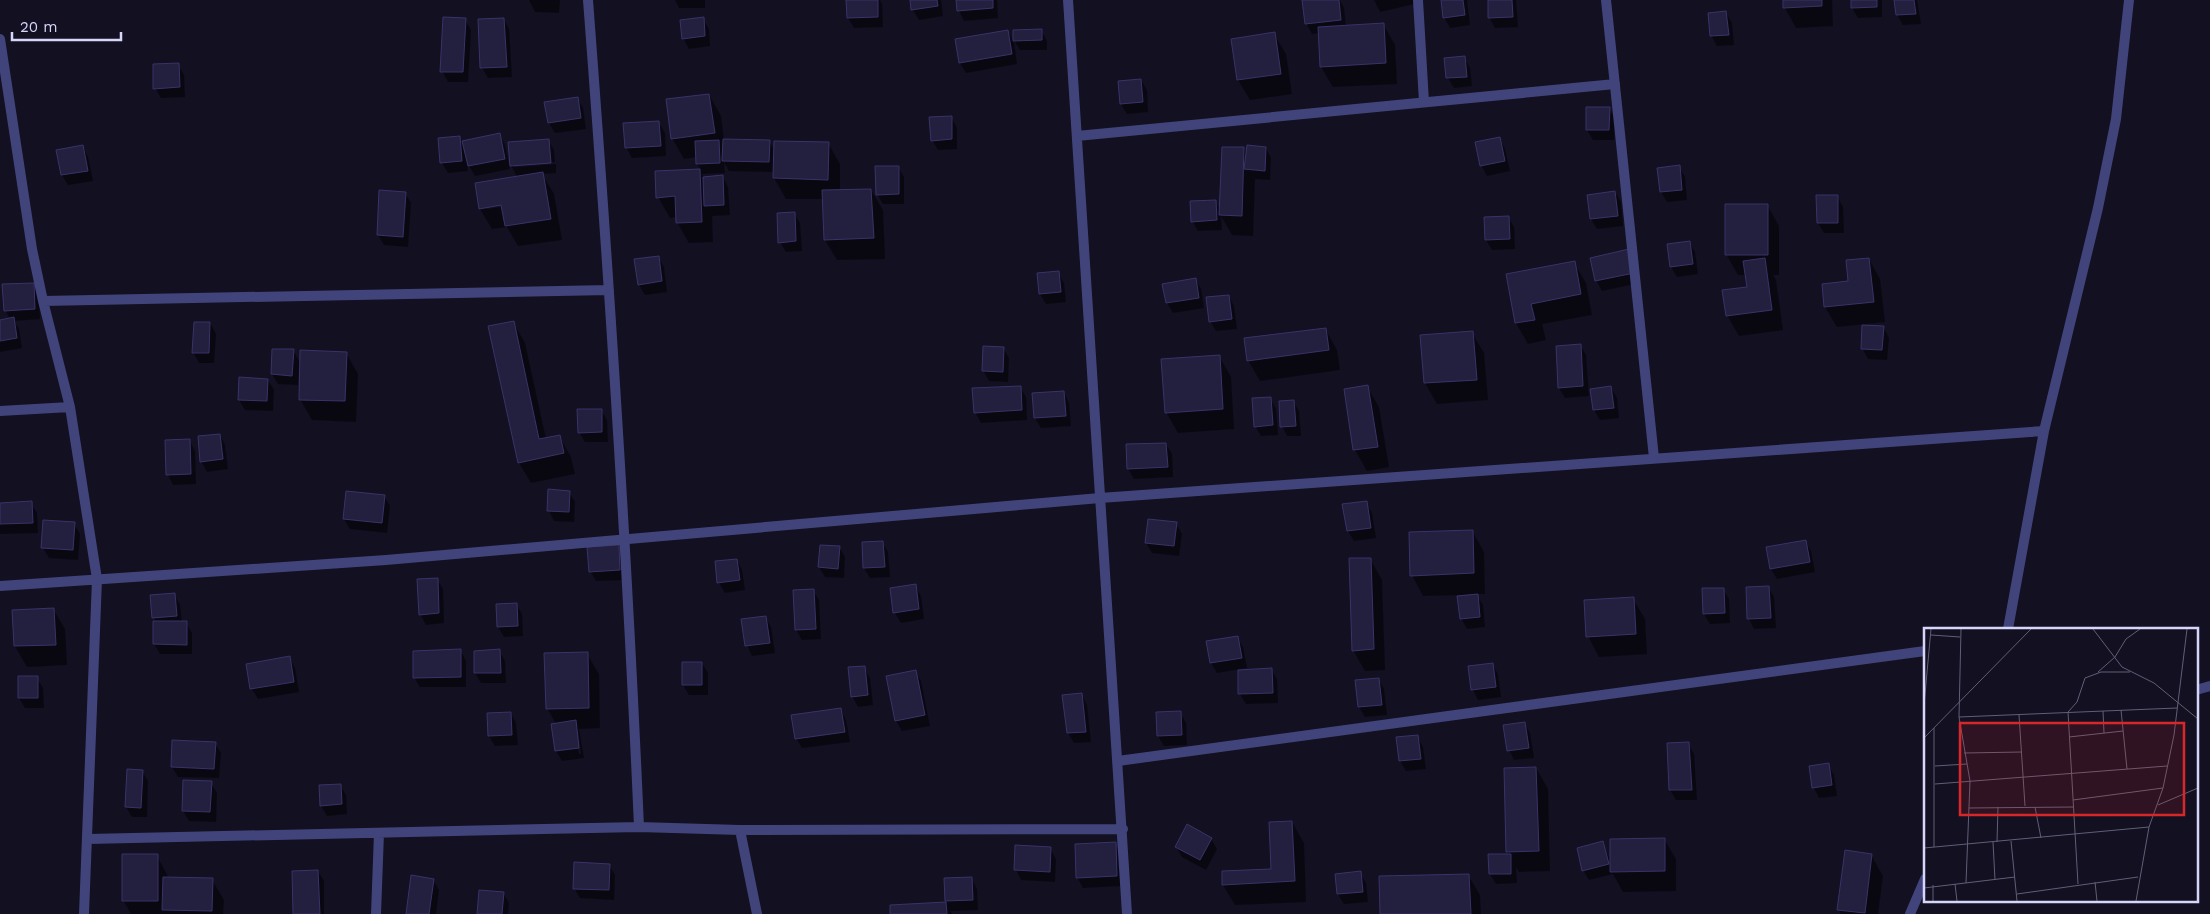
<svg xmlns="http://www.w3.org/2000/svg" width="2210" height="914" viewBox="0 0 2210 914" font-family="'Work Sans',sans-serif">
  <rect width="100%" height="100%" fill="#121021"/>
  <path fill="#0007" fill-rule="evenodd" d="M529 0H560L559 13 535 12Z
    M675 0H705V8H679Z
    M847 0H880L882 4 883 27 854 28 848 18Z
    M911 0H941L943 16 919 20 913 10Z
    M958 0H997L998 18 964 21 959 11Z
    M1313 0H1340L1344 8 1346 27 1383 24 1395 45 1397 84 1333 87 1321 67 1320 33 1312 34 1306 23Z
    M1374 0H1419V3L1380 12Z
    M1443 0H1467L1470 25 1450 28 1444 17Z
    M1489 0H1516L1518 27 1495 28 1489 17Z
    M1784 0H1832L1833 26 1796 28 1785 8Z
    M1852 0H1882V17L1858 18 1852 8Z
    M1895 0H1917L1921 24 1903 25 1897 15Z
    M1726 13 1732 23 1734 45 1717 46 1711 35Z
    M504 19 509 29 512 77 488 78 482 68Z
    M703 19 709 29 710 46 689 49 683 38Z
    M465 20 471 30 468 82H448L442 71Z
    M1041 30 1047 41V50H1020L1014 40Z
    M1008 32 1014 42 1017 64 966 73 960 63 956 40Z
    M1274 34 1286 54 1292 94 1250 100 1238 80Z
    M1464 57 1470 68 1472 86 1454 88 1448 78 1445 59Z
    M178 65 184 75 185 97 161 98 155 88Z
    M1141 80 1147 90 1148 112 1127 114 1121 104Z
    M709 95 721 116 724 140 769 141 775 151 828 143 840 164V191L871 190 883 210 885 259 837 260 825 240 824 199H786L774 178 775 172 729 171 724 162 725 173 702 174 704 178 723 177 728 187 730 215 712 216 713 242 689 243 677 222V217L670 218 658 197 657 172 701 170 697 164V157L684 159 672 138Z
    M577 98 583 108 586 129 555 133 549 123 546 103Z
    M1609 108 1615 119 1614 140H1593L1587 130Z
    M951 117 957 128V149L938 150 932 140Z
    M659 123 665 133 666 156 632 158 626 147Z
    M500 135 505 145 510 169 475 176 467 162 468 171 448 173 442 163 439 139 460 137 463 143Z
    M1499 138 1505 149 1510 171 1487 176 1481 165Z
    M548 140 554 150 555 162 514 165V167L556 164V173L542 174 554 194 562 240 518 246 507 227 492 229 480 209 518 178 511 166 510 143ZM507 203 508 206 486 209V207Z
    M83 147 88 157 93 181 68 185 62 175 58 151Z
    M1243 148 1247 155 1266 148 1271 158 1270 180 1255 179 1253 236 1232 235 1221 216 1222 230 1198 231 1192 221 1215 201 1221 211Z
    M898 167 904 177V204H883L877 194Z
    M1679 167 1685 177 1687 200 1667 202 1661 192Z
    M1615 192 1621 202 1623 226 1597 229 1591 219Z
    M405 193 411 203 408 247 384 245 378 235Z
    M1837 196 1843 207 1844 233H1824L1818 223Z
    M1767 205 1779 226V275H1773L1776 280 1783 330 1739 336 1727 315 1749 289 1747 275H1738L1726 254Z
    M794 213 800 223 802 251 786 252 780 242Z
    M1508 217 1514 227 1515 249 1492 250 1486 240Z
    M1689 242 1695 252 1698 274 1677 277 1671 267Z
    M658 257 664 267 667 292 645 295 639 285Z
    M1869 259 1880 279 1885 322 1837 327 1825 307 1850 283Z
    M1634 260 1639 283 1602 291 1596 280Z
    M1574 263 1586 283 1592 315 1542 324 1546 340 1528 344 1516 323 1507 275Z
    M1058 273 1064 283 1066 302 1046 304 1040 294Z
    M1195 279 1201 289 1204 308 1173 313 1167 303Z
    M33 284 39 294 40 319 14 321 19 329 22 348 0 352V321L10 319 5 310Z
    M1229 296 1234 306 1237 329 1216 331 1210 321Z
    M513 322 525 343 546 439 559 436 571 457 575 474 531 483 519 463Z
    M210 323 216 334 214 363H199L193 352Z
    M1884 328 1889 338 1887 360 1868 359 1862 348Z
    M1326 330 1337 350 1340 370 1260 381 1248 360Z
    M1472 333 1484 353 1488 400 1437 404 1425 383 1421 337Z
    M1580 345 1586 355 1589 396 1565 398 1559 388Z
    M1003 348 1009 358 1008 382 989 381 983 370Z
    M293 350 301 364 346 353 358 374 356 422 312 420 300 399 301 366H299L298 385 278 384 272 374Z
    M1219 356 1231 377 1234 429 1178 433 1166 412Z
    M268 380 274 390 273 411 245 410 239 400Z
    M1020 387 1026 397 1027 420 981 423 975 412Z
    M1367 387 1379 407 1389 467 1367 471 1355 450 1345 390Z
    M1611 388 1617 398 1619 418 1600 420 1594 410 1591 390Z
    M1064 392 1069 403 1071 426 1041 428 1035 418Z
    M1270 398 1276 409 1278 435 1261 436 1255 426Z
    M1293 401 1299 411 1301 436H1287L1282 426Z
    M601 410 607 420 608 442H585L579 432Z
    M220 435 225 445 228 469 207 472 201 461Z
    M189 440 195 451 196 484 173 485 168 475Z
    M1166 444 1172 454 1173 477 1134 479 1128 469Z
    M569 492 575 502 574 522 554 521 549 511Z
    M384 496 390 506 387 533 350 529 344 519Z
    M31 503 37 513 38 533 0 534V504Z
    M1366 503 1372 513 1376 538 1354 541 1348 531 1344 506Z
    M74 524 80 534 78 560 49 558 43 548Z
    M1176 524 1182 534 1179 556 1152 553 1146 543Z
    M1472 531 1484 552 1485 594H1476L1483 605 1485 627 1467 629 1461 618 1459 595 1423 596 1412 575Z
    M1805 541 1811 551 1815 572 1777 579 1771 569Z
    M882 542 888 552 890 577 870 578 864 568Z
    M618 546 624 557 625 580 596 581 590 571Z
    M839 547 845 557 844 578 825 577 819 567Z
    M1370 559 1382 580 1385 670 1365 671 1353 650Z
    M737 560 742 570 745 590 725 593 719 583Z
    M437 579 443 589 444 623 426 625 420 614Z
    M915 586 921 596 924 619 901 623 895 613 891 589Z
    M1768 587 1774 597 1776 628 1754 629 1749 619 1747 588Z
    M1723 589 1729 599 1730 623 1710 624 1704 614Z
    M813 590 819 600 821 639 802 640 796 630Z
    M174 594 180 605 182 622 186 623 192 633V654H160L154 644 156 622 153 617Z
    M1633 599 1645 619 1647 654 1599 657 1588 636Z
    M516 604 522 614 523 636 504 637 498 627Z
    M53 609 65 629 67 665 27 667 15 646 14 611Z
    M765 617 771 627 775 653 752 656 747 645Z
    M1237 637 1243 647 1247 668 1217 673 1211 663Z
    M461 651 466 661V687H420L414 677Z
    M499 651 505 661 506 683H481L475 673V652Z
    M587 654 599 674 600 728 579 729 584 758 562 761 556 751 553 725 556 724 547 708ZM576 731H578L581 754H579Z
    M289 657 295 668 299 692 258 699 252 689Z
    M683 663H702L708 673V695H689L683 685Z
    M1492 664 1498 674 1501 697 1478 700 1473 690Z
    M864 668 870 678 873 705 858 707 852 696Z
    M1239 669V671L1271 669 1277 679 1278 703 1246 704 1240 694Z
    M915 671 921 681 930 726 902 731 896 721 887 677Z
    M37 678 43 688 44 708H25L19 698Z
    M1378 679 1384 689 1387 715 1365 717 1359 707Z
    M1082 695 1087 705 1091 742 1074 743 1068 733 1063 696Z
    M841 710 846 720 850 742 802 748 796 738Z
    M1180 712 1186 723 1187 745 1164 746 1158 736 1157 713Z
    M511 713 516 723 518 745 495 746 489 736 488 714Z
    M1524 723 1530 733 1534 758 1514 760 1509 750Z
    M1417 736 1423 747 1426 769 1406 771 1400 761Z
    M215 743 221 753 219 778 178 777 172 767Z
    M1688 744 1694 754 1697 800H1676L1670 790Z
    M1828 765 1834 775 1837 796 1819 798 1814 788 1810 767Z
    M1536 768 1548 789 1550 871 1519 872 1516 867 1517 883 1496 884 1490 874 1509 855 1507 852Z
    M142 771 148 781 147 817H132L126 807Z
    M211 783 217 793 216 822 189 821 183 811Z
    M340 785 346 795 347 814 327 816 321 806Z
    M1292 822 1304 843 1306 902 1235 905 1223 885 1272 870Z
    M1211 839 1217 849 1206 870 1182 857 1176 847Z
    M1664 839 1676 859V891L1623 892 1613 874 1589 880 1583 870 1603 843 1610 860Z
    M1115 844 1121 854 1122 886 1083 888 1077 877Z
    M1050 848 1056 859 1055 882 1021 880 1016 870Z
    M1871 855 1883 876 1878 914H1841L1838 909Z
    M157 856 169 878 212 880 224 900 223 914H131L123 900Z
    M609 865 615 875 614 900 580 898 574 888Z
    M318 871 324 881V914H295Z
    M1360 873 1366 883 1368 902 1344 904 1338 894Z
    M1468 875 1480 895 1481 914H1381Z
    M971 878 977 889 978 910 950 911 952 914H892L891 906 947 904 946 901Z
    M433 880 439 890 436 914H407Z
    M503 893 509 903 508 914H478Z"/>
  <path fill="#221f3f" stroke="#393369" d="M846 0H878V17L847 18Z
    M910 0H937L938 6 911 10Z
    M956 0H993V8L957 11Z
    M1302 0H1339L1341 20 1305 24Z
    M1441 0H1463L1465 15 1443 18Z
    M1488 0H1512L1513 17 1488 18Z
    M1783 0H1822V6L1783 8Z
    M1851 0H1877V7L1851 8Z
    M1894 0H1914L1916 14 1896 15Z
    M1726 11 1729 35 1710 36 1708 13Z
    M443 17 466 18 463 72H440Z
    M704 17 705 36 682 39 680 20Z
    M504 18 507 67 480 68 478 19Z
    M1384 23 1386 63 1320 67 1318 27Z
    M1042 29V40L1013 41V30Z
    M1008 30 1012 54 959 63 955 39Z
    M1275 32 1281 74 1237 80 1231 39Z
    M1465 56 1467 77 1446 78 1444 58Z
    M179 63 180 87 153 89V64Z
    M1141 79 1143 102 1120 104 1118 81Z
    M709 94 715 133 671 139 666 99Z
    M578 97 581 118 548 123 544 102Z
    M1586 107H1610L1609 130H1586Z
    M952 116V139L931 141 929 117Z
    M659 121 661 146 625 148 623 123Z
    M500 133 505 159 468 166 462 141Z
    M460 136 462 161 440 163 438 138Z
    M1500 137 1505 161 1480 166 1475 142Z
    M549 139 551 163 510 166 508 142Z
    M723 139 770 140 769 162 722 161Z
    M719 140 720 163 696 164 695 141Z
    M774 141 829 142 828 180 773 178Z
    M83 145 88 171 61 175 56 150Z
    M1247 145 1266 147 1265 171 1244 169Z
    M1222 147H1244L1242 216 1219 215Z
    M1680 165 1682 190 1660 192 1657 168Z
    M875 166H899V194L876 195Z
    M700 169 702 222 676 223 675 196 656 198 655 171Z
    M543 172 551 219 505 226 501 205 479 209 475 183Z
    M723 175 724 205 704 206 703 177Z
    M871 189 874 238 824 240 822 190Z
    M379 190 406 192 403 237 377 235Z
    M1615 191 1618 216 1590 219 1587 195Z
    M1816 195H1838V223H1817Z
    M1216 200 1217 220 1191 222 1190 201Z
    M1725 204H1768V255H1725Z
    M795 212 796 241 778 243 777 213Z
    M1509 216 1510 239 1485 240 1484 217Z
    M1690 241 1693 264 1670 267 1667 244Z
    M1629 249 1634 273 1595 281 1590 258Z
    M659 256 662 281 638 285 634 259Z
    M1765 258 1772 310 1726 316 1722 290 1747 287 1743 261Z
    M1869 258 1874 302 1824 307 1822 284 1848 281 1846 260Z
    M1575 261 1581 294 1531 304 1535 320 1515 323 1506 274Z
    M1059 271 1061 292 1039 294 1037 273Z
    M1196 278 1199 298 1166 303 1162 284Z
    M34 283 35 309 4 311 2 284Z
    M1229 295 1232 319 1209 322 1206 297Z
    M14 317 17 338 0 341V320Z
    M514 321 539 439 560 435 564 453 518 463 488 326Z
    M194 322H210L209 353H192Z
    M1862 325 1884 326 1882 350 1861 349Z
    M1326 328 1329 350 1247 361 1244 338Z
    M1473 331 1477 380 1424 383 1420 335Z
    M1581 344 1583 386 1558 388 1556 346Z
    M983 346 1004 347 1003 372 982 371Z
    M272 349H294L292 376 271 374Z
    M300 350 347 352 345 401 299 400Z
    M1220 355 1223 409 1165 413 1161 359Z
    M239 377 268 379 267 401 238 400Z
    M1368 385 1378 447 1353 450 1344 389Z
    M1021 386 1022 410 974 413 972 388Z
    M1611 386 1614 408 1593 410 1590 389Z
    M1064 391 1066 416 1034 418 1032 393Z
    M1271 397 1273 425 1254 427 1252 398Z
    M1294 400 1296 426 1280 427 1279 401Z
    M577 409H602V432L578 433Z
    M220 434 223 459 200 462 198 436Z
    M190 439 191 474 166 475 165 440Z
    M1166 443 1168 467 1127 469 1126 444Z
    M548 489 570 491 569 512 547 511Z
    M346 491 385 495 382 523 343 519Z
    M32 501 33 523 0 524V503Z
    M1367 501 1371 528 1347 531 1342 504Z
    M1148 519 1177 522 1174 546 1145 543Z
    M43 520 75 522 73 550 41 548Z
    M1473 530 1474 573 1410 576 1409 532Z
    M1806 540 1810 562 1770 569 1766 547Z
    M883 541 885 567 863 568 862 542Z
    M619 545 620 570 589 572 587 547Z
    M820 545 840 546 838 569 818 567Z
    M1349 558H1371L1374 649 1352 651Z
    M737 559 740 580 717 583 715 561Z
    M438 578 439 613 419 615 417 579Z
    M916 584 919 609 893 613 890 588Z
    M1769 586 1771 618 1747 619 1746 587Z
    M1702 588H1724L1725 613 1703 614Z
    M814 589 816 629 795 630 793 590Z
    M175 593 177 616 152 618 150 595Z
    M1478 594 1480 617 1460 619 1457 596Z
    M1634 597 1636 634 1586 637 1584 600Z
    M517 603 518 626 497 627 496 604Z
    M54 608 56 645 14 646 12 610Z
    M766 616 770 643 745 646 741 619Z
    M153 621H187V645L153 644Z
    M1238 636 1242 658 1210 663 1206 641Z
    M461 649V677L413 678V651Z
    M500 649 501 673H474V651Z
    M588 652 589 708 546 709 544 653Z
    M290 656 294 682 250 689 246 664Z
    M682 662H702V685H682Z
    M1493 663 1496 687 1471 690 1468 666Z
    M865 666 868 695 851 697 848 667Z
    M1272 668 1273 693 1238 694V670Z
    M916 670 925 715 895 721 886 676Z
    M18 676H38V698H18Z
    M1379 678 1382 705 1358 707 1355 680Z
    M1082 693 1086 732 1067 733 1062 695Z
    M841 708 845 732 795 739 791 715Z
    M1181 711 1182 735 1157 736 1156 712Z
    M511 712 512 735 488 736 487 713Z
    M576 720 579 748 555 751 551 724Z
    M1525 722 1529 748 1507 751 1503 725Z
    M1418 735 1421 759 1399 761 1396 737Z
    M172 740 216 742 214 769 171 767Z
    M1689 742 1692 790H1669L1667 743Z
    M1829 763 1832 785 1812 788 1809 766Z
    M1536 767 1539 851 1506 852 1504 768Z
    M127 769 143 770 141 808 125 807Z
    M183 780 212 781 210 812 182 811Z
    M341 784 342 804 320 806 319 785Z
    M1292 821 1295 881 1222 885V871L1271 869 1269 822Z
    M1187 824 1212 838 1200 860 1175 847Z
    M1665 838V871L1610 872V839Z
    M1603 841 1609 864 1582 871 1577 848Z
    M1116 842 1117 876 1076 878 1075 844Z
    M1015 845 1051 847 1050 872 1014 870Z
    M1845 850 1872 854 1865 913 1837 910Z
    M122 854H158V901H122Z
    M1488 854H1511V874H1489Z
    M574 862 610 864 609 890 573 889Z
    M318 870 320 914H293L292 871Z
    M1361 871 1363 892 1337 894 1335 874Z
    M1469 874 1471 914H1380L1379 876Z
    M411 875 434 879 429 914H406Z
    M163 877 213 878 212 911 162 910Z
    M972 877 973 900 945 901 944 878Z
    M479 890 504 892 502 914H477Z
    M946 902 947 914H890V905Z"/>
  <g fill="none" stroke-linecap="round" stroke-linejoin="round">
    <path stroke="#41447a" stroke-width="10" d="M588 0C609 275 627 551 639 827
      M1068 0 1127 914
      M1418 0 1424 102
      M1606 0 1654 458
      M0 39 32 249 43 301 70 407 97 579 84 914
      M1077 136 1615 84
      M43 301 609 290
      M0 411 70 407
      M0 586 386 560 1100 498 2044 431
      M2008 629 2044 431 2098 208 2116 119 2129 0
      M2196 690 2210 686
      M1118 761 1925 651
      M740 830 757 914
      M88 839 639 827 740 830 1123 829
      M376 914 379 833
      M1910 914 1925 879"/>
  </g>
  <g transform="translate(1924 628)">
    <rect width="274" height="274" fill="#121021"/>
    <path fill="none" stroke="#605f78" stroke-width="1" d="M37 1 35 89 46 153 42 255M169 1 198 39 230 55 274 91M7 7 36 9M174 44 191 29 202 11 216 1M0 77 7 1M197 82 203 141M179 83 180 105M95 87 101 178M35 89 253 80M10 100V219M145 109 199 103M0 110 107 1M40 125 98 124M11 138 43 136M11 156 243 138M149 172 239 160M234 177 274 160M111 179 117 210M45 180 150 179M87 213 93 273M69 214 71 252M73 214 74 179M0 220 225 199M171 254 173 273M31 256 33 273M154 256 144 84 153 74 161 50 177 44H206M9 257V273M0 260 91 249M93 266 214 249M212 273 225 199 239 160 250 107 263 1"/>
    <path fill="#d62828" fill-opacity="0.15" stroke="#d62828" stroke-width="2.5" d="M36 95H260V187H36Z"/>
    <rect width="274" height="274" fill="none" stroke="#d6d5fa" stroke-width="2.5"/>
  </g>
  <path d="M12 32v8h109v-8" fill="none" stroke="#d6d5fa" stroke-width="2.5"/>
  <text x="20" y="32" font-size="15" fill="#d6d5fa" stroke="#121021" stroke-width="4" paint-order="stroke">20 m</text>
</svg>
